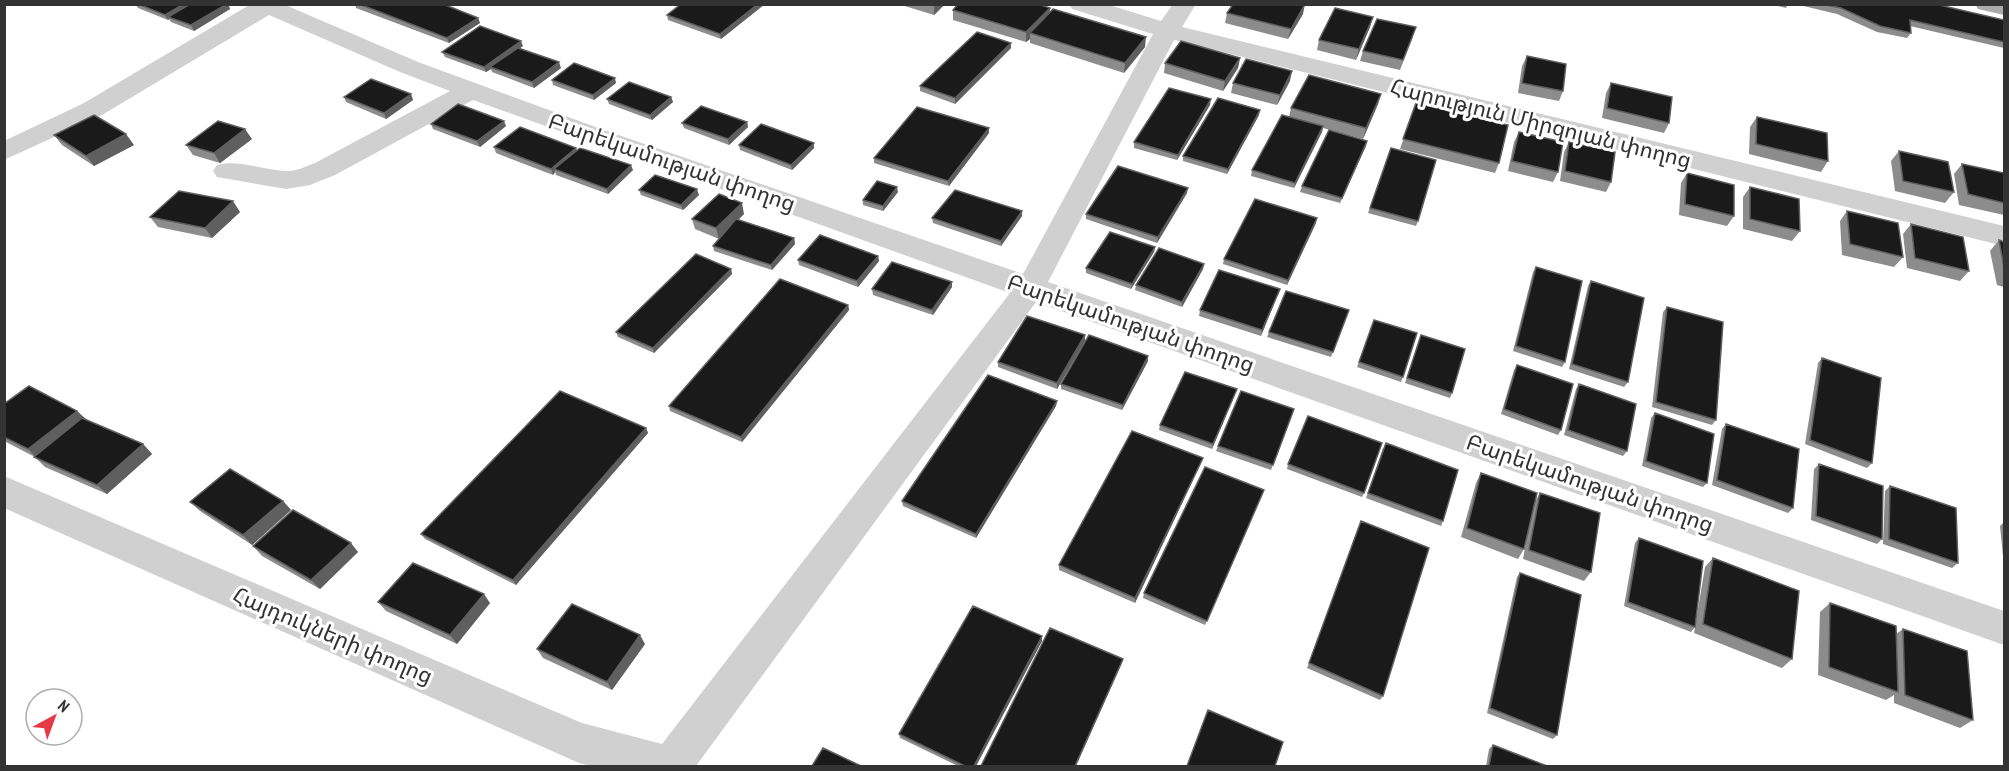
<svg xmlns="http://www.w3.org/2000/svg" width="2009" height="771" viewBox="0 0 2009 771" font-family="'PT Sans Narrow','Noto Sans Armenian',sans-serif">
  <rect width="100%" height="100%" fill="#fff"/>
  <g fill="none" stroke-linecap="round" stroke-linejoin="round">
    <path fill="#d0d0d0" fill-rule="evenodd" d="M251 4H283L418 62 601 129 1023 274 1153 34 1072 9 1069 4H1106L1161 21 1173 4H1196L1182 27 2004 226V246L1174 40 1048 282 2004 611V645L1036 302 696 766H591L579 763 4 508V476L582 723 662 744 1010 293 473 100 335 175 310 185 286 189 217 177 213 171 217 165C240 159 264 171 288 171 298 171 306 166 315 163L450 91 400 72 269 15 102 115 4 160V141L84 103Z"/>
    <path fill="#ababab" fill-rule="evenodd" d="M1975 4H2004V15L1978 9Z"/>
  </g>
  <path fill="#8c8c8c" d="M134 4H228L230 9 194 31 171 22 169 19 168 20 138 8 136 5Z
    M355 4H443L478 18 480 23 449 43 356 8Z
    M765 4 721 39 668 20 667 15Z
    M898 4H945L934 15Z
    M1769 4H1788L1786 8Z
    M1795 4H1935L2004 20V48L1910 26 1911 33 1907 38 1877 32 1837 14Z
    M1050 8 1049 13 1145 47 1124 73 1030 43V39L1026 42 953 20V10Z
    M1227 13 1303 14 1288 39 1225 23Z
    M1373 17 1370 27 1356 60 1317 50 1319 40Z
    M1413 37 1400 70 1360 61 1363 51Z
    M523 46 520 48 561 68 534 88 492 72 491 69 486 72 445 57 442 52Z
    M1011 48 955 104 920 91V86Z
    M1527 56 1563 91 1559 101 1518 93 1522 66Z
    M1240 58 1238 68 1223 91 1164 73 1165 63Z
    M552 80 616 83 594 100 553 85Z
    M1290 81 1277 105 1231 93 1233 83Z
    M1611 83 1669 123 1664 133 1602 118 1606 93Z
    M411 94 413 100 386 119 346 102 344 97Z
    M1381 94 1378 104 1363 139 1323 128 1322 132 1294 188 1251 176 1252 170 1289 117 1291 108Z
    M671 97 673 102 652 120 609 104 607 99Z
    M1416 103 1499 163 1495 173 1400 149Z
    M1210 105 1177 160 1134 148V142Z
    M1259 115 1227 174 1183 161V156Z
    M1757 117 1828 161 1821 172 1749 154 1750 127Z
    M747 122 748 127 729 145 684 128 682 123Z
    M431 124 506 126 480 147 433 129Z
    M1519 132 1558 172 1553 182 1508 171 1514 142Z
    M989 133 949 186 874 163V158Z
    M54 135 134 145 94 166 62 145Z
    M252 139 220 163 193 155 186 145Z
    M1569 142 1611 182 1606 192 1560 181 1564 152Z
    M739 145 814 148 792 170 740 150Z
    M1366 146 1340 203 1300 192 1302 186Z
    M494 147 577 151 633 170 608 194 556 175 555 172 553 175 496 153Z
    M1391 148 1418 221 1416 226 1368 213Z
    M1899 151 1954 192 1945 203 1895 191 1891 161Z
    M1962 164 2004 173V215L1959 205 1954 174Z
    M1687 173 1734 216 1727 226 1679 215 1681 183Z
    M1750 187 1800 231 1792 241 1743 229V197Z
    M639 190 699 195 683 210 641 195Z
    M898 192 883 211 863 205V200Z
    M1187 193 1157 243 1086 219V214Z
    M1847 211 1903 257 1894 267 1842 255 1840 221Z
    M240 212 212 238 158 227 150 217Z
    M744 214 738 220 794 238 795 244 772 270 714 251 713 246 719 239 695 229 692 219Z
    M1022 216 1001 246 933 223 932 218Z
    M1316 223 1287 285 1223 264 1224 259Z
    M1911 224 1969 271 1960 281 1907 268 1903 234Z
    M1999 240 2004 242V287L1997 285 1990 251Z
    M1155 247 1154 252 1131 289 1086 273V268Z
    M878 256 879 261 858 287 799 265 798 260Z
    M1204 264 1203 269 1182 307 1135 290 1136 285Z
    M1536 267 1565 362 1562 367 1513 351 1533 272Z
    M731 269 732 274 654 353 618 337 616 332Z
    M1591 281 1628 382 1624 387 1569 369 1588 286Z
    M952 282V287L933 315 873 295 872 289Z
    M1278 294 1261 336 1199 316 1200 310Z
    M848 305 849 310 742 442 670 411 669 406Z
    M1667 307 1716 420 1712 425 1652 407 1663 312Z
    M1349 310 1331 357 1267 337 1269 332Z
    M1374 320 1403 377 1401 382 1357 367Z
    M1421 335 1452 393 1450 398 1405 383Z
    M1085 341 1057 389 998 367V362Z
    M1822 358 1872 463 1867 468 1805 444 1818 363Z
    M1148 361 1122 410 1061 389V384Z
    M1517 365 1561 430 1558 435 1501 414 1514 370Z
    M1579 384 1627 451 1623 456 1564 435 1576 389Z
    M1235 394 1212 449 1159 430 1160 425Z
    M1057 401 1056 406 976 538 903 506 902 501Z
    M4 404 87 421 143 444 152 454 107 494 45 467 35 457 4 441Z
    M1294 409 1271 470 1216 451 1218 446Z
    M1655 413 1707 483 1703 487 1642 466 1651 418Z
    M1726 424 1793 508 1788 513 1712 485 1722 429Z
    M646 428 648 433 516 585 425 539 421 534Z
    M1383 448 1443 521 1441 526 1366 498Z
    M1201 463 1135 603 1059 570V565Z
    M1288 464 1364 493 1362 497 1287 469Z
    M1819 464 1882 539 1877 544 1811 520 1814 469Z
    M1481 473 1535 501 1540 493 1591 572 1584 581 1523 559 1529 526 1524 549 1518 559 1461 537 1476 483Z
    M1890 486 1958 563 1952 568 1883 544 1885 491Z
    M1264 490 1205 625 1143 598 1144 593Z
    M283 501 291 510 252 545 200 511 190 502Z
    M2004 522V567L2000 526Z
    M1359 526 1383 696 1380 700 1307 668Z
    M1639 538 1695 627 1691 632 1624 606 1635 543Z
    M253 546 358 552 320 589 262 556Z
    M1713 558 1792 659 1782 668 1694 633 1705 567Z
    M1520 573 1557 735 1553 739 1487 713 1517 577Z
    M378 602 490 603 457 644 386 611Z
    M1830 603 1896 634 1903 629 1973 720 1960 728 1894 703V695L1886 700 1818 675 1820 612Z
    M1042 636V641L976 766H958L900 738 899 734Z
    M645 644 612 690 543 658 537 649Z
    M1493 745 1547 766H1486L1489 749Z"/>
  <path fill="#5f5f5f" d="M184 4H196L168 17 169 19 168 20 165 15Z
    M228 4 230 9 194 31 191 25Z
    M758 4H765L721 39 720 34Z
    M935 4H945L934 15V5Z
    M1305 4 1303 14 1288 39 1291 29Z
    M1050 8 1049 18 1030 33V39L1026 42V32Z
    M1373 17 1370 27 1356 60 1359 49Z
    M478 18 480 23 449 43 447 38Z
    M1146 37 1145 47 1124 73 1125 63Z
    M521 41 523 46 492 68 490 67 491 69 486 72 484 67Z
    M1011 43V48L955 104V98Z
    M1240 58 1238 68 1223 91 1225 81Z
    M559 62 561 68 534 88 532 82Z
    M1292 71 1290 81 1277 105 1280 95Z
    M615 78 616 83 594 100 593 95Z
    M411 94 413 100 386 119 384 113Z
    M1381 94 1378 104 1363 139 1366 128Z
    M671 97 673 102 652 120 650 115Z
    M1211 99 1210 105 1177 160 1178 155Z
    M1260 110 1259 115 1227 174 1228 169Z
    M504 121 506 126 480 147 477 141Z
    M747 122 748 127 729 145 728 139Z
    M1323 126 1322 132 1294 188 1295 183Z
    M989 128V133L949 186 948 181Z
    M245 129 252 139 220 163 214 153Z
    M126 134 134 145 94 166 86 156Z
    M1367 141 1366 146 1340 203 1342 198Z
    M814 143V148L792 170 791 165Z
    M576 148 578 153 554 169 555 172 553 175 551 169Z
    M631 165 633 170 608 194 607 189Z
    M897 187 898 192 883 211V206Z
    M1188 188 1187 193 1157 243 1158 237Z
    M697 189 699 195 683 210 681 205Z
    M233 201 240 212 212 238 205 228Z
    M742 203 744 214 719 239 716 228Z
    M1022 211V216L1001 246V241Z
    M1317 218 1316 223 1287 285 1288 280Z
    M794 238 795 244 772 270 771 265Z
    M1155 247 1154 252 1131 289 1132 284Z
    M878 256 879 261 858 287 857 281Z
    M1204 264 1203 269 1182 307V302Z
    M731 269 732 274 654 353 653 348Z
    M952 282V287L933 315 932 310Z
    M1280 289 1278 294 1261 336 1262 330Z
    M848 305 849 310 742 442 741 437Z
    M1085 335V341L1057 389V383Z
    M1148 356V361L1122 410 1123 405Z
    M1237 389 1235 394 1212 449 1213 444Z
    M1057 401 1056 406 976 538V534Z
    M77 411 87 420 38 459 28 449Z
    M646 428 648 433 516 585 513 580Z
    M143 444 152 454 107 494 97 485Z
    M1203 458 1201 463 1135 603V598Z
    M283 501 291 510 252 545 243 535Z
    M351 543 358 552 320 589 311 580Z
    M484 594 490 603 457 644 450 635Z
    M640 635 645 644 612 690 607 682Z
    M1042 636V641L976 766H974Z
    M1123 659 1122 663 1076 766H1075Z"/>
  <path fill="#1a1a1a" stroke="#5f5f5f" stroke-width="1.5" d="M138 4H184L165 15Z
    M190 4H227L191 25 168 17Z
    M359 4H443L478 18 447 38Z
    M681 4H758L720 34 667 15Z
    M958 4H1038L1050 8 1026 32 953 10Z
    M1233 4H1305L1291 29 1227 13Z
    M1821 4H1935L2004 20V42L1910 20 1911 33 1880 26 1841 8Z
    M1335 8 1373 17 1359 49 1319 40Z
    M1053 9 1146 37 1125 63 1030 33Z
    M1377 19 1416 27 1403 60 1363 51Z
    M480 26 521 41 484 67 442 52Z
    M977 32 1011 43 955 98 920 86Z
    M1181 41 1240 58 1225 81 1165 63Z
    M518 48 559 62 532 82 490 67Z
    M1527 56 1566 64 1563 91 1522 83Z
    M1246 59 1292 71 1280 95 1233 83Z
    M574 63 615 78 593 95 552 80Z
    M1309 75 1381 94 1366 128 1291 108Z
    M371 79 411 94 384 113 344 97Z
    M629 82 671 97 650 115 607 99Z
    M1611 83 1672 97 1669 123 1607 108Z
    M1169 88 1211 99 1178 155 1134 142Z
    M1218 98 1260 110 1228 169 1183 156Z
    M1416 103 1508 125 1499 163 1403 139Z
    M458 104 504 121 477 141 431 124Z
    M701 106 747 122 728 139 682 123Z
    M917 107 989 128 948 181 874 158Z
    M94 115 126 134 86 156 54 135Z
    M1282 115 1323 126 1295 183 1252 170Z
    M1757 117 1827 133 1828 161 1756 144Z
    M218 121 245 129 214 153 186 145Z
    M761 124 814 143 791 165 739 145Z
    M520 127 576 148 551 169 494 147Z
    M1329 130 1367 141 1342 198 1302 186Z
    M1519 132 1563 142 1558 172 1512 161Z
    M1569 142 1615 152 1611 182 1565 171Z
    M580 148 631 165 607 189 554 169Z
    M1391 148 1436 160 1418 221 1370 208Z
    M1899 151 1948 162 1954 192 1903 181Z
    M1962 164 2004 173V203L1968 194Z
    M1118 166 1188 188 1158 237 1086 214Z
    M1687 173 1734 185V216L1685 204Z
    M655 175 697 189 681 205 639 190Z
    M877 181 897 187 883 206 863 200Z
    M1750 187 1799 199 1800 231 1750 219Z
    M955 190 1022 211 1001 241 932 218Z
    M179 191 233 201 205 228 150 217Z
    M719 194 742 203 716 228 692 219Z
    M1255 199 1317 218 1288 280 1224 259Z
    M1847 211 1898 223 1903 257 1850 244Z
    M736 219 794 238 771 265 713 246Z
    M1911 224 1963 237 1969 271 1915 258Z
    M1110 232 1155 247 1132 284 1086 268Z
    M820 235 878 256 857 281 798 260Z
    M1999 240 2004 242V267Z
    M1159 248 1204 264 1182 302 1136 285Z
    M696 254 731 269 653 348 616 332Z
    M892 262 952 282 932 310 872 289Z
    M1536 267 1582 281 1565 362 1516 346Z
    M1219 270 1280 289 1262 330 1200 310Z
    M780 279 848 305 741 437 669 406Z
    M1591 281 1644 298 1628 382 1572 364Z
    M1286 291 1349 310 1333 352 1269 332Z
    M1667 307 1723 322 1716 420 1656 402Z
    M1027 316 1085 335 1057 383 998 362Z
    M1374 320 1417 333 1403 377 1359 362Z
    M1089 335 1148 356 1123 405 1061 384Z
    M1421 335 1465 349 1452 393 1407 378Z
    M1822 358 1881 378 1872 463 1810 440Z
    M1517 365 1573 384 1561 430 1504 409Z
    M1185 372 1237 389 1213 444 1160 425Z
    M988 375 1057 401 976 534 902 501Z
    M1579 384 1636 404 1627 451 1568 430Z
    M29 386 77 411 28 449 4 437V404Z
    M560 391 646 428 513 580 421 534Z
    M1241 391 1294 409 1273 465 1218 446Z
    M1655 413 1714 434 1707 483 1646 461Z
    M1308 416 1382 443 1364 493 1288 464Z
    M82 418 143 444 97 485 34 457Z
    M1726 424 1799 449 1793 508 1717 480Z
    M1132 431 1203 458 1135 598 1059 565Z
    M1386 443 1458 470 1443 521 1368 493Z
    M1819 464 1883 486 1882 539 1816 516Z
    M1205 467 1264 490 1207 621 1144 593Z
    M230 469 283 501 243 535 190 502Z
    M1481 473 1537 493 1524 549 1467 528Z
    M1890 486 1956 508 1958 563 1889 539Z
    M1540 493 1600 513 1591 572 1529 550Z
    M293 510 351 543 311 580 253 546Z
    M1361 521 1429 548 1383 696 1309 663Z
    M1639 538 1703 561 1695 627 1628 602Z
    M1713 558 1799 591 1792 659 1703 624Z
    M413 563 484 594 450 635 378 602Z
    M1520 573 1581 595 1557 735 1490 708Z
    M1830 603 1896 626 1898 692 1829 667Z
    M572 604 640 635 607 682 537 649Z
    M973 606 1042 636 974 766H965L899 734Z
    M1050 628 1123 659 1075 766H981Z
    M1903 629 1967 651 1973 720 1905 695Z
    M1208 710 1283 742 1275 766H1187Z
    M1493 745 1547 766H1489Z
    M823 748 861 766H812Z"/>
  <g text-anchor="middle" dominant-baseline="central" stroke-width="6" stroke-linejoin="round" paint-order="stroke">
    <g font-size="22" fill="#333" stroke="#fff">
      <text transform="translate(1541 123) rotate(14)">Հարություն Միրզոյան փողոց</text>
      <text transform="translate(672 162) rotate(19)">Բարեկամության փողոց</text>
      <text transform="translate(1131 323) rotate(19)">Բարեկամության փողոց</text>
      <text transform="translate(1590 483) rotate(19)">Բարեկամության փողոց</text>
      <text transform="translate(333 635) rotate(23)">Հայդուկների փողոց</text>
    </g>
  </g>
  <rect width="2009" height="771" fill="none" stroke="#333333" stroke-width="12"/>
  <g transform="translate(54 717) rotate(41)"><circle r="28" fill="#ffffff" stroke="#adadad" stroke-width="1.5"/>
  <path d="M0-4.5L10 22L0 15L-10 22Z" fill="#e63946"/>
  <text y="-9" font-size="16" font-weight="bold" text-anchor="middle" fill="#333333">N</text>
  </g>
</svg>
